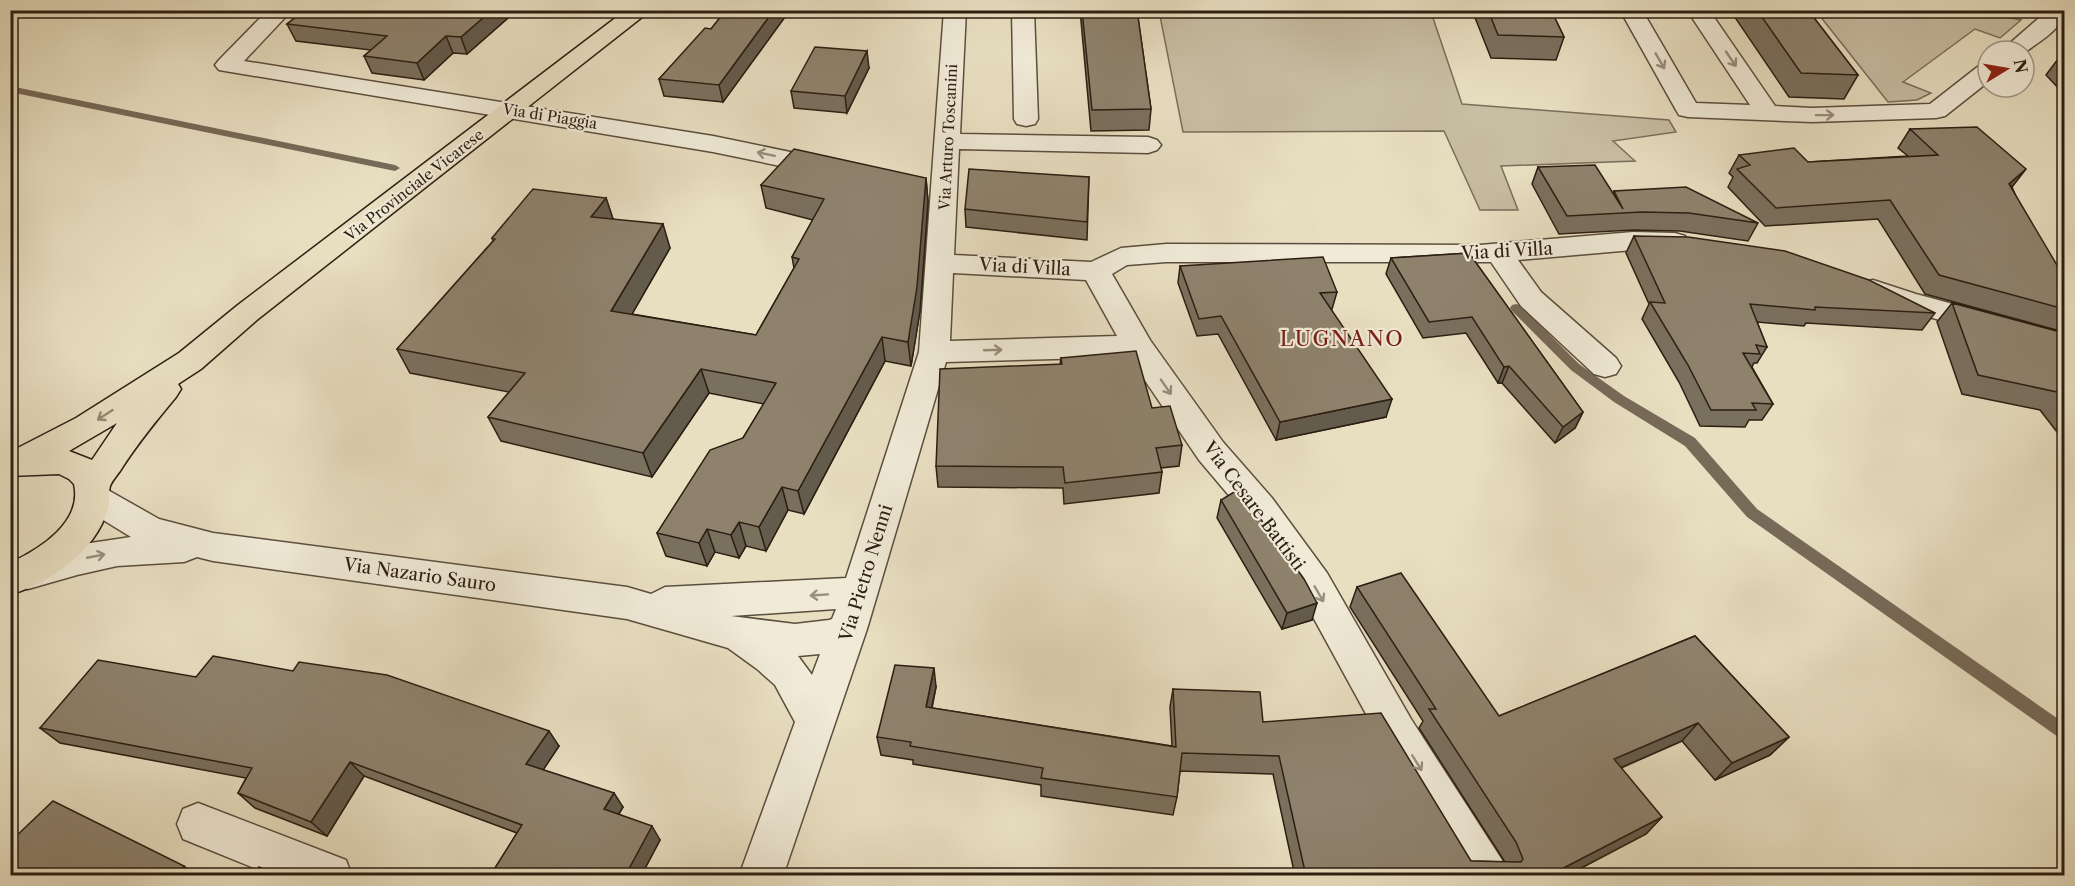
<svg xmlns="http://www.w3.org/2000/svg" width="2075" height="886" viewBox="0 0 2075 886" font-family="'Libre Caslon Text',serif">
  <rect width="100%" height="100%" fill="#e8dfc1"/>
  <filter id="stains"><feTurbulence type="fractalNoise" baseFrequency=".00333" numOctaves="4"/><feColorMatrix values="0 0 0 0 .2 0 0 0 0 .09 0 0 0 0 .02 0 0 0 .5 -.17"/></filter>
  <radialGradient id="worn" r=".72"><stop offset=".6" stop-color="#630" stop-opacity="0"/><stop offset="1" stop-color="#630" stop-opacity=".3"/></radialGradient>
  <path fill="#c8bea3" stroke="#7a6e5a" stroke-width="1.5" d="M1381 10 1433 18 1462 104 1669 120 1676 132 1613 141 1635 161 1501 166 1518 210H1480L1444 131 1183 132 1159 11Z
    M1978 11 2021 20 2000 38 1975 29 1903 82 1931 93 1917 100 1888 102 1816 11Z"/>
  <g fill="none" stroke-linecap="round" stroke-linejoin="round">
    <path fill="#766a58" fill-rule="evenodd" d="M10 86 395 165 400 168 395 171 10 92Z
      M1516 304 1520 305 1579 364 1624 396 1695 438 1757 509 2064 723V739L2058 737 1747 517 1685 446 1614 402 1571 370 1512 311 1510 308 1512 305Z"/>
    <g stroke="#5b4e3e" stroke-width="3">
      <path id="minor" d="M268 10H292L244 61 713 136 829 160 838 163 842 168 838 173 829 176 713 152 219 70 215 65 219 60Z
        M944 10H966L960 134 1148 137 1157 140 1161 145 1157 150 1148 153 959 149 954 255 1091 262 1121 248 1166 244 1480 245 1633 232 1675 233 1685 236 1689 242 1685 248 1675 251 1633 250 1518 260 1541 292 1616 358 1621 366 1616 374 1605 377 1594 374 1521 306 1491 262H1166L1127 265 1112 274 1150 340 1223 442 1272 498 1327 573 1411 719 1502 860 1508 876H1461L1383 745 1301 595 1248 518 1199 460 1129 357 946 362 867 629 783 876H739L795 722 775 685 757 669 728 648 627 619 213 561 197 557 184 562 117 566 77 575 28 589 15 585 10 573 15 563 77 545 131 537 82 507 77 498 82 489 94 485 106 489 159 519 213 533 627 587 651 594 665 587 846 578 919 352ZM953 273 1086 280 1117 336 950 341ZM836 609 832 619 829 620 795 624 731 616ZM820 654 812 675 798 656Z
        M1012 10H1034L1038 119 1035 124 1026 126 1017 124 1014 119Z
        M1620 10H1642L1696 103 1750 105 1687 10H1709L1775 106 1812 108 1930 104 1980 65 1988 63V82L1945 116 1936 118 1812 122 1688 117 1679 115 1676 110Z
        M2048 10H2064C2064 29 2038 42 2024 53V51H2001Z
        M1873 280 1916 294 2064 334V354L1896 308 1863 296 1858 289 1863 282Z
        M198 803 346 860 352 876H274L183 839 177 824 183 809Z"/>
    </g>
    <g stroke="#2c1e12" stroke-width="3">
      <path id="major" d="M626 10H651L258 319 201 369 178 384 181 389 176 397C156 421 137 444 120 471 117 475 112 481 110 486 108 493 110 502 108 509 94 553 52 581 10 595V563C40 549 83 522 74 484L69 479 59 474 10 476V452L76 418 179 353 238 305ZM117 423 92 460 69 451Z"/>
    </g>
    <use href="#minor" fill="#f0ead7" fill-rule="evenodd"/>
    <use href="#major" fill="#e8dfc1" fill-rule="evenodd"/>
  </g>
  <path fill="#7a705e" stroke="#2c1e12" stroke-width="1.5" d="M305 10H517L467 54 453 53 424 80 372 73 364 56 371 50 296 41 287 24Z
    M726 10H790L723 102 664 96 659 79 711 29Z
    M1080 10H1137L1151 109 1149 130 1091 131Z
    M1472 10H1551L1564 37 1556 60 1491 58Z
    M1730 10H1808L1858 75 1844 99 1789 97Z
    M2064 51V94L2046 75Z
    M869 68 847 113 794 108 791 91Z
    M1910 129 2012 187 2064 309V332L1925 294 1878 219 1765 226 1728 187 1733 177 1729 173 1739 155 1808 162 1908 156 1898 148Z
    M1538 167 1613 193 1614 191 1758 223 1748 241 1680 231 1633 230 1559 234 1532 184Z
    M1089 177 1087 240 966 227 965 209Z
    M926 178 928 202 920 311 911 366 885 361 804 514 788 510 766 551 746 546 739 558 715 552 707 566 666 556 657 533 743 438 764 404 709 393 652 477 501 441 488 417 509 392 410 373 397 349 493 241 492 238 606 198 613 219 670 248 632 314 756 335 794 268 792 257 813 220 766 208 761 185Z
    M1634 236 1935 313 1922 330 1806 323 1804 326 1757 322 1767 347 1757 363H1754L1752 367 1773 404 1762 420H1749L1745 427 1700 426 1679 382 1642 319 1649 304 1626 253Z
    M1469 253 1583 412 1575 428 1555 443 1502 383H1498L1466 333 1423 338 1386 274 1391 258Z
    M1180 266 1337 292 1332 309H1331L1386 417 1276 440 1218 334 1197 336 1178 283Z
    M1952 303 2064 333V441L2040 410 1962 394 1937 322Z
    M1061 358 1152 408 1182 445 1179 466 1161 468 1162 472 1159 493 1064 504 1063 488 938 487 936 466 1060 364Z
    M1221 500 1312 620 1282 629 1217 518Z
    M1357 587 1499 716 1695 636 1789 737 1770 755 1715 780 1682 741 1621 768 1662 817 1646 834 1566 876H1295L1273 774 1180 771 1177 797 1173 815 1041 796V785L913 764V760L881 755 877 737 936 687 932 708 1172 746 1170 707 1173 689 1263 722 1471 861 1505 862 1419 728 1423 721 1350 607Z
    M196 677 559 746 543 770 623 807 619 814 660 840 641 876H490L517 833 364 776 327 836 255 808 238 793 246 778 60 743 40 728Z"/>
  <path fill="#635b4c" stroke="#2c1e12" stroke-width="1.5" d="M492 10H517L467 54 461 37Z
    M774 10H790L723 102 719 85Z
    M446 36 453 53 424 80 417 63Z
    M867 51 869 68 847 113 845 96Z
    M2026 169 2012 187 2009 184Z
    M926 178 928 202 920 311 911 366 908 342Z
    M606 198 614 222 591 217Z
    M663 224 670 248 620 335 611 311Z
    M882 337 885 361 804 514 798 491Z
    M1509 366 1502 383H1498L1504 367Z
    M701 369 709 393 652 477 643 453Z
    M1392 399 1386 417 1276 440 1280 422Z
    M1583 412 1575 428 1555 443 1563 427Z
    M782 487 788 510 766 551 759 527Z
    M739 522 746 546 739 558 731 535Z
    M707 529 715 552 707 566 699 543Z
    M1317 603 1312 620 1282 629 1287 613Z
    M934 668 936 687 928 725 926 707Z
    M1698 723 1682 741 1599 777 1614 759Z
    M549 731 559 746 537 779 526 764Z
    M1789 737 1770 755 1715 780 1732 763Z
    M350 762 364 776 327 836 311 822Z
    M614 793 623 807 613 823 604 809Z
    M1662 817 1646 834 1566 876H1548Z
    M652 826 660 840 641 876H625Z
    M184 866 197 876H175Z"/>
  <path fill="#8e826d" stroke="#2c1e12" stroke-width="1.5" d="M305 10H492L461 37 446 36 417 63 364 56 387 36 287 24Z
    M726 10H774L719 85 659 79 705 28 711 29Z
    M1082 10H1137L1151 109 1092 110Z
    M1488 10H1551L1564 37 1498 35Z
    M1757 10H1808L1858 75 1801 73Z
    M815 47 867 51 845 96 791 91Z
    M1977 127 2026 169 2009 184 2064 277V309L1939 275 1890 200 1776 208 1737 169 1750 165 1739 155 1794 148 1808 162 1938 155 1910 129Z
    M794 149 926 178 917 287 908 342 882 337 798 491 782 487 759 527 739 522 731 535 707 529 699 543 657 533 710 450 743 438 776 383 701 369 643 453 488 417 525 373 397 349 495 239 492 238 533 189 606 198 591 217 663 224 611 311 756 335 799 259 792 257 824 199 761 185Z
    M1595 165 1623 209 1614 191 1686 187 1758 223 1689 213 1641 212 1567 216 1538 167Z
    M969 169 1089 177 1087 222 965 209Z
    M1634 236 1688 237 1785 251 1869 280 1935 313 1815 307V310L1750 304 1767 347 1756 345 1760 354 1743 353 1773 404 1752 403 1756 410H1711L1688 365 1650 302 1665 303Z
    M1469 253 1583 412 1563 427 1509 366 1504 367 1472 317 1429 322 1391 258Z
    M1323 257 1337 292 1320 293 1392 399 1280 422 1221 316 1199 319 1180 266Z
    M1952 303 2064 333V400L2057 392 1978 375Z
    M1136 351 1152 408 1170 406 1182 445 1156 448 1162 472 1065 483 1063 467 936 466 940 369 1062 364 1061 358Z
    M1239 489 1304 579 1317 603 1287 613 1221 500Z
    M1401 573 1499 716 1695 636 1789 737 1732 763 1698 723 1614 759 1662 817 1548 876H1306L1279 756 1182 753 1177 797 1041 778 1043 768 910 746 911 742 877 737 895 665 934 668 926 707 1176 747 1173 689 1260 692 1263 722 1381 713 1471 861 1521 862 1523 859 1516 842 1429 709H1436L1357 587Z
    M213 656 293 671 299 662 387 675 549 731 526 764 614 793 604 809 652 826 625 876H490L522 825 350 762 311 822 238 793 252 768 40 728 98 660 196 677Z
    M53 801 184 866 175 876H10V842Z
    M259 867 280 876H252Z"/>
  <defs><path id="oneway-shaft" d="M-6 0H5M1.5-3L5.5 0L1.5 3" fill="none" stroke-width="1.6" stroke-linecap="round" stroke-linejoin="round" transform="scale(1.5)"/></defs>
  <g stroke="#988e7e">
    <use href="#oneway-shaft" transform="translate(1731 59) rotate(56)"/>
    <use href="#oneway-shaft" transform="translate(1660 61) rotate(60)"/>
    <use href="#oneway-shaft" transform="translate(1825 115) rotate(-1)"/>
    <use href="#oneway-shaft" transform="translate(766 154) rotate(-168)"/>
    <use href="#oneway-shaft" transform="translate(993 350) rotate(-2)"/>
    <use href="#oneway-shaft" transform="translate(1166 387) rotate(55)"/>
    <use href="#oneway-shaft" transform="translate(96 556) rotate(-11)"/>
    <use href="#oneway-shaft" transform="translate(1319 594) rotate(60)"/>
    <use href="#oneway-shaft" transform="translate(819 595) rotate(176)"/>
    <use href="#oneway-shaft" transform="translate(1417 763) rotate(58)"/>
  </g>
  <use stroke="#938872" href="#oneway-shaft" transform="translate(105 415) rotate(147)"/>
  <g text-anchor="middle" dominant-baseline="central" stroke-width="4.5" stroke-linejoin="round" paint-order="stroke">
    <g font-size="15" fill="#2c1e12" stroke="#f0ead7">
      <text transform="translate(550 116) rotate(9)">Via di Piaggia</text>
      <text transform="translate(948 137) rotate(-87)">Via Arturo Toscanini</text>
      <text transform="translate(414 185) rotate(-38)">Via Provinciale Vicarese</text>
    </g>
    <g font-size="18" fill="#2c1e12" stroke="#f0ead7">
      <text transform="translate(1507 251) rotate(-3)">Via di Villa</text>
      <text transform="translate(1025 267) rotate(3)">Via di Villa</text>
      <text transform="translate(1254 506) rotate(53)">Via Cesare Battisti</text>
      <text transform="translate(866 573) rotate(-73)">Via Pietro Nenni</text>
      <text transform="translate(420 575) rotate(8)">Via Nazario Sauro</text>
    </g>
    <g font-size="21" letter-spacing="1.5" fill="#7a1f14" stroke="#f0ead7">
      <text x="1342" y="338">LUGNANO</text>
    </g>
  </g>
  <rect width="2075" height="886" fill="none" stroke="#e8dfc1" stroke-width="36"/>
  <rect x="12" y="12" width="2051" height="862" fill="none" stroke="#2c1e12" stroke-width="3"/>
  <rect x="18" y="18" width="2039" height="850" fill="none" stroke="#2c1e12" stroke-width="1.5"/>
  <g transform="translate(2006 69) rotate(79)"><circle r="28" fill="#f0ead7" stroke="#a29888" stroke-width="1.5"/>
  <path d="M0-4.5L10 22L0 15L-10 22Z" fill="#8f2418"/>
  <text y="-9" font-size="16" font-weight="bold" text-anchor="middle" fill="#2c1e12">N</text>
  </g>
  <rect width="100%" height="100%" filter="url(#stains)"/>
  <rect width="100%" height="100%" fill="url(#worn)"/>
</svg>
